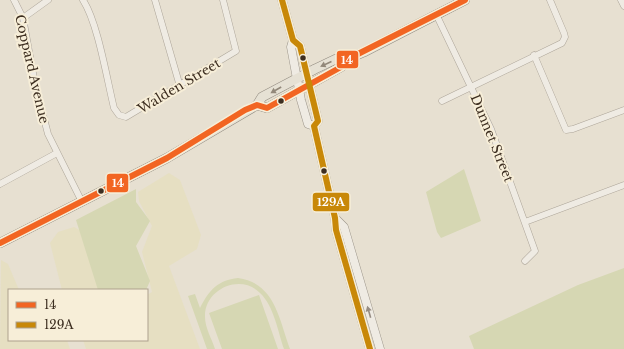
<svg xmlns="http://www.w3.org/2000/svg" width="624" height="349" viewBox="0 0 624 349" font-family="'Libre Baskerville',serif">
  <rect width="100%" height="100%" fill="#e7e0d1"/>
  <path fill="#e6dfc2" d="M169 173 180 180 201 235 197 249 169 266 200 349H86L83 340H147V295L152 292 142 252 152 226 139 201 138 192Z
    M74 227 83 232 100 290H62L50 243 58 232Z
    M1 260 8 264 19 290H9V340H67L70 349H0Z"/>
  <path fill="#d6d7b3" d="M464 169 481 221 441 238 437 232 426 192Z
    M136 189V202L150 221 136 246 150 281 146 290H98L76 220Z
    M624 268V349H474L469 336 578 285Z
    M238 278C275 283 279 319 290 349H284C278 332 274 306 260 293 241 273 204 289 205 317 205 328 212 339 215 349H207L188 296 195 294 200 308C209 290 218 280 238 278Z
    M259 295 278 349H222L209 313Z"/>
  <g fill="none" stroke-linecap="round" stroke-linejoin="round">
    <g stroke="#ada599" stroke-width="7">
      <path id="street" d="M14 0 23 18 35 84 48 134 82 202
        M83 0C98 23 107 80 114 108L119 115 126 117 236 51 223 0
        M155 0 179 83
        M621 0 624 6
        M436 14 491 129 535 251 525 261
        M23 18 48 0
        M534 55 566 130 573 129 624 110
        M442 101 562 43 565 37 564 33 550 0
        M0 184 57 153
        M525 222 624 185"/>
    </g>
    <g stroke="#9c958a" stroke-width="9">
      <path id="secondary" d="M282 0 293 40 291 47 301 100 308 124 314 126
        M293 40 300 46 318 121 314 126 335 218 336 230 370 349
        M335 218 344 227 380 349"/>
    </g>
    <g stroke="#928b80" stroke-width="10">
      <path id="primary" d="M257 105 267 108 341 67 348 59
        M0 243 167 158 257 105 262 97 315 69 336 59H348L364 52 465 0"/>
    </g>
    <use href="#street" stroke="#efebe3" stroke-width="6"/>
    <use href="#secondary" stroke="#efebe3" stroke-width="8"/>
    <use href="#primary" stroke="#e6e1d4" stroke-width="9"/>
    <g stroke="#f7eed8" stroke-width="9">
      <path id="bus-1" d="M0 243 167 158 245 110 257 105 267 108 341 67 348 59 465 0"/>
    </g>
    <g stroke="#f7eed8" stroke-width="9">
      <path id="bus-2" d="M282 0 293 40 300 46 318 121 314 126 335 218 336 230 370 349"/>
    </g>
    <use href="#bus-1" stroke="#f26522" stroke-width="6"/>
    <use href="#bus-2" stroke="#c88808" stroke-width="6"/>
  </g>
  <defs><path id="oneway-solid" d="M-6-.8H1V-3.2L6.5 0L1 3.2V.8H-6Z"/></defs>
  <g fill="#92887a">
    <use href="#oneway-solid" transform="translate(326 64) rotate(156)"/>
    <use href="#oneway-solid" transform="translate(276 90) rotate(150)"/>
  </g>
  <use fill="#968c82" href="#oneway-solid" transform="translate(369 312) rotate(-106)"/>
  <g fill="#3d2e20" stroke="#f7eed8" stroke-width="1.5">
    <circle cx="303" cy="58" r="3.5"/>
    <circle cx="281" cy="101" r="3.5"/>
    <circle cx="324" cy="171" r="3.5"/>
    <circle cx="101" cy="191" r="3.5"/>
  </g>
  <g text-anchor="middle" dominant-baseline="central" stroke-width="4" stroke-linejoin="round" paint-order="stroke">
    <g font-size="13" fill="#3d2e20" stroke="#f7eed8">
      <text transform="translate(32 69) rotate(77)">Coppard Avenue</text>
      <text transform="translate(179 86) rotate(-31)">Walden Street</text>
      <text transform="translate(492 138) rotate(68)">Dunnet Street</text>
    </g>
  </g>
  <g stroke="#f7eed8" stroke-width="1.5">
    <rect x="336" y="50" width="23" height="19" rx="4" fill="#f26522"/>
    <rect x="106" y="173" width="23" height="20" rx="4" fill="#f26522"/>
    <rect x="312" y="192" width="38" height="20" rx="4" fill="#c88808"/>
  </g>
  <g font-size="11" text-anchor="middle" font-weight="bold" fill="#fff">
    <text x="347" y="64">14</text>
    <text x="118" y="187">14</text>
    <text x="331" y="206">129A</text>
  </g>
  <rect x="8" y="289" width="140" height="52" fill="#f7eed8" stroke="#ada18e"/>
  <rect x="16" y="302" width="20" height="6" fill="#f26522" stroke="#ada18e"/>
  <text x="44" y="309" font-size="12" fill="#3d2e20">14</text>
  <rect x="16" y="322" width="20" height="6" fill="#c88808" stroke="#ada18e"/>
  <text x="44" y="329" font-size="12" fill="#3d2e20">129A</text>
</svg>
